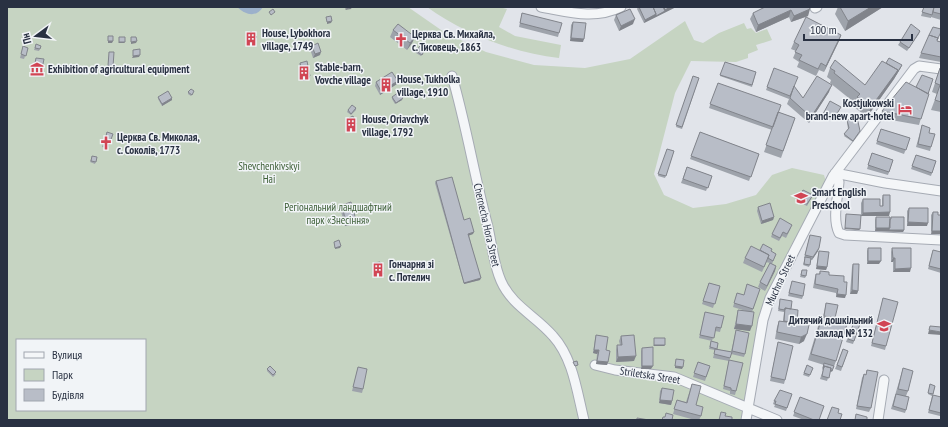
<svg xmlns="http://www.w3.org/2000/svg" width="948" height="427" viewBox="0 0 948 427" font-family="'PT Sans Narrow',sans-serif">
  <rect width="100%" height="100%" fill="#e1e4ea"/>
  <path fill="#c6d4c2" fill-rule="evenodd" d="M7 7H408L444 32 486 52 534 65 585 68 630 59 685 21 694 40 703 43 719 33 744 23 747 29 751 28 756 33 767 29 772 40 756 45 758 50 748 54V58L736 62 691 61 675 93 654 174 664 195 693 208 726 204 756 195 772 175 792 168 824 175 826 182 775 279 741 420H7ZM17 340H145V410H17Z
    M427 7H499L507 9 499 27 515 36 561 45 559 58C513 53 465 34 427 7Z"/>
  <path fill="#9cb1cb" d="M237 7H263C256 18 246 15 237 7Z"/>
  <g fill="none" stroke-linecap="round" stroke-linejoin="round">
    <g stroke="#a6abb4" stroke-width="11">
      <path id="minor" d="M541 7C569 12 594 20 621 7
        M815 8 817 7
        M452 76C466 124 474 174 487 223 492 243 493 263 501 281 512 306 536 316 553 336 573 358 577 392 584 420
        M835 173 885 183 941 191
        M833 176 839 182C838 197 832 219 839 233L845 235 941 240
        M595 365 615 370 674 377 777 420
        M746 420 763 320 770 298 833 176 914 69 919 66 941 69
        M878 420 884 380"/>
    </g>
    <use href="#minor" stroke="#f4f6f8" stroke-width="9"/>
  </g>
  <path fill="#9ea3ab" d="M638 7H676L644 23 637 9Z
    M809 7 808 16 791 22 789 17 756 32 750 19 753 13Z
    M838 7H883L845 31 835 14Z
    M924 7H941V20L931 17V18L921 16Z
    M522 13 559 33 558 37 519 27Z
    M616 15 633 24 619 31 614 20Z
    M573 22 583 42 570 41 571 25Z
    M393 30 415 37 412 43 407 50 390 37Z
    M920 31 919 34 907 51 898 45 900 42Z
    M247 35 255 40 251 44 246 38Z
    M841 35 839 41 824 72 819 70 816 76 797 67 799 62 793 58 796 51 791 49 794 42Z
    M937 41 941 42V62L919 58 921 53Z
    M36 44 41 46 39 51 34 50Z
    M23 46 28 48 24 59 20 58Z
    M312 46 320 55 313 58 310 49Z
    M425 49 421 56 416 53V51Z
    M36 58 42 69 41 72 33 71Z
    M725 62 756 72 752 87 720 76Z
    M300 63 310 76 309 79 303 81 299 66Z
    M886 63 902 65 900 69 894 79 867 117 854 107 855 103 830 83 831 80 827 77 830 68 865 85Z
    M774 68 803 98 829 92 809 123 787 104 789 99 766 90Z
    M940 68H941V112L931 110 937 94 932 92Z
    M693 76 699 78 682 129 676 127Z
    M376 82 397 84 380 95 375 86Z
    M718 83 778 112 795 118 781 158 764 152 772 130 709 108Z
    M188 92 193 93 191 96 188 94Z
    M928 94 919 125 880 118 882 111Z
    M158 97 172 98V100L162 106 158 99Z
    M392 97 402 100 395 104 392 99Z
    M356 108V110L351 115 347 112 348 110Z
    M840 109 833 121 822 115 823 114Z
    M349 118 355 128 350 129 347 122Z
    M847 120 859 132 853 142 844 136 848 129 847 122Z
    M922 125 929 133 931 147 930 151 916 147Z
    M881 129 910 138 904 154 876 144Z
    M107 132 110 142 108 148 102 147Z
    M700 132 759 154 749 181 690 159Z
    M667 149 674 151 665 178 658 176Z
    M872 153 893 160 888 175 867 169Z
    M916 155 936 161 931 176 911 169Z
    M92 156 97 157 95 164 90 162Z
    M687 167 712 176 706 191 681 183Z
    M436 181 464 220 473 234 469 235 480 280 464 284 435 183Z
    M813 195 807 206 797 201V199Z
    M883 195 889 216H861V203L863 199 880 206H882V199Z
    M342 205 356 220 355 224 345 226 340 208Z
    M758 207 774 217 773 220 761 224 757 211Z
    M909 208 927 226H907V211Z
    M933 212 938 215 931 234V215Z
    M876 217 891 219V217L904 230 903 232 875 231V220Z
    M791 228 786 238 782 236 779 241 771 237 772 234Z
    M810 235 819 248 818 251 812 260H811L809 267 803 265 805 258H804Z
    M868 248 879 264H867V251Z
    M892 248 910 272H893V262H891V252Z
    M760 250 771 251 776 254 772 264 776 266 775 271 765 291 758 287 760 282 770 263 766 262 767 261 762 272 743 263 745 258Z
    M819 251 827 267 826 270 816 269 818 255Z
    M941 251V273L928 269 932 253 941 252Z
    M374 263 383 274 382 276 376 277 374 265Z
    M853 264 858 291 857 294H850L852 267Z
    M802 270 806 276 805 278 800 277Z
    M820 271 844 282 845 298 836 297V293L813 288 815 277 816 274H819Z
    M792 281 803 296 802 299 788 296Z
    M709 283 720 286 713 308 702 304Z
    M760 289 752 312 750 331 734 329 737 315 738 310 746 311 733 307 737 293 744 295Z
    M883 298 886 346 885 350 871 346Z
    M780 299 791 309 804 341 799 344 775 339 777 327 779 321H783L784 312 778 311Z
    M826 303 835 318V320L836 361 832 372H830L827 381 820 379 823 370 822 369 824 365 808 360 819 323 822 317H823Z
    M705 312 721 328 720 332 715 331 712 341 699 338Z
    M855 319 861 321 853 344 846 342Z
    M736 330 745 354 744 357 731 354 729 361 713 358 715 350 709 349 711 341 717 349 731 352Z
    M596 335 608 362 607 365 596 364 597 354 593 353 595 339Z
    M621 336 634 361 616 362V350L617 345H620L619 341Z
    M778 342 785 380 784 384 770 381Z
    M642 348 651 369H641V351Z
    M843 349 848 351 841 371 835 369Z
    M729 360 736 391 735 395 730 394V391L723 389Z
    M698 362 710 366 705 381 693 377Z
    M807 365 813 368 809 377 803 375Z
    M358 367 363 389 362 393 352 391Z
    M903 368 908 391 906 396V410L905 413 891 409Z
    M267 369 276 374 273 377 267 371Z
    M867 370 871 408 869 412 856 409 862 378 864 374 866 375Z
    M692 384 696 405 701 416 699 420H695L673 414 677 400 686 402Z
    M930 384 935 386 933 395 941 412 940 416 928 413 932 396 928 394Z
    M662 388 672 401 671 405 659 403 660 391Z
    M792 394 786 411 774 407 775 405 773 404 774 401Z
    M800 397 819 420H804L793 416Z"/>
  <path fill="#81848b" d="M352 7 351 9 345 10 346 9Z
    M670 7H676L644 23 645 20 656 14 665 11V10Z
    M871 7H883L845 31 848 21Z
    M810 9 808 16 791 22 794 16Z
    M791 10 789 17 756 32 758 25Z
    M635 19 633 24 619 31 621 26Z
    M332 21 331 23 327 24V22Z
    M841 35 839 41 824 72 826 66Z
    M257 37 255 40 251 44 253 40Z
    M415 37 412 43 407 50 410 43Z
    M571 38 584 39 583 42 570 41Z
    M108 41H113L112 43H108Z
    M137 41 136 43 131 44V42Z
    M119 42H125L124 43H118Z
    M321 52 320 55 313 58 315 54Z
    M140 55 139 57 132 58 133 56Z
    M902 65 900 69 894 79 867 117 871 107 898 70Z
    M108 66 113 67V68H107Z
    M310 76 309 79 303 81 304 77Z
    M398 81 397 84 380 95 381 91Z
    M832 85 829 92 809 123 811 117Z
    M172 98V100L162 106V104Z
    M403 98 402 100 395 104 396 103Z
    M356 124 355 128 350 129 352 126Z
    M890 212 889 216H861L863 213Z
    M774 217 773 220 761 224 762 221Z
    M356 220 355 224 345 226 346 223Z
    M908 222 928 223 927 226H907Z
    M845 228 860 229 859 230 844 229Z
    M876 228H890L904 230 903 232 875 231Z
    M932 231H941V234H931Z
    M474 232 473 234 468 236V234Z
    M341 246 340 248 335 249V248Z
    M819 248 818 251 812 260 813 257Z
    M893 258H895L893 262H891Z
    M868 261H881L879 264H867Z
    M776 266 775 271 765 291 767 286Z
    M817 266 827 267 826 270 816 269Z
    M911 268 910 272H893L895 269Z
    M383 274 382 276 376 277 377 275Z
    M481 278 480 280 464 284V283Z
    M852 290 858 291 857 294H850Z
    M837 294 846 295 845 298 836 297Z
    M736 324 752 326 750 331 734 329Z
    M929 330 941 332V335L928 334Z
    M807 334 804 341 799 344 801 337Z
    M654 345H665L664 346H653Z
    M594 350H599L597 354 593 353Z
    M636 356 634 361 616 362 618 357Z
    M597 361 608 362 607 365 596 364Z
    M642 366H653L651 369H641Z
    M675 366 683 367 682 369 675 368Z
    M660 400 672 401 671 405 659 403Z"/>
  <path fill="#b8bdc7" stroke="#81848b" d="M346 7H352L346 9Z
    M639 7H653L656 14 645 20Z
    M653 7H663L665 11 656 16V14Z
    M664 7H670L665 10Z
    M765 7H809L810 9 794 16 791 10 758 25 753 13Z
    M840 7H871L848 21Z
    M924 7H934L932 15 922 12Z
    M934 7H941V14L933 12Z
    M273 9 275 12 271 15 269 12Z
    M630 9 635 19 621 26 616 15Z
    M522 13 562 23 559 33 520 23Z
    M331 16 332 21 327 22 326 17Z
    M806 17 841 35 826 66 821 63 818 69 799 60 802 55 795 52 799 45 794 42Z
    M573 22 586 23 584 39 571 38Z
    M398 24 415 37 410 43 393 30Z
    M911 24 920 31 909 48 900 42Z
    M933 27 941 29V32L937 40 938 38 929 35Z
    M251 31 257 37 253 40 247 35Z
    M929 35 938 38 937 41 941 42V57L921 53Z
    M108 36H113V41H108Z
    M119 37H125V42H119Z
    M131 37H136L137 41 131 42Z
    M318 43 321 52 315 54 312 46Z
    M36 44 41 46 40 49 35 48Z
    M23 46 28 48 26 56 21 54Z
    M420 46 425 49 422 55 416 51Z
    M140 49V55L133 56V50Z
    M109 52H114L113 67 108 66Z
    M36 58 44 59 42 69 34 68Z
    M889 58 902 65 895 76 898 70 886 63Z
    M835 60 865 85 882 61 898 70 871 107 857 97 860 94 834 73 835 71 830 68Z
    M307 61 310 76 304 77 300 63Z
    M725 62 756 72 752 85 720 75Z
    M774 68 798 77 790 96 767 87Z
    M940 68H941V102L935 100 940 85 935 83Z
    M392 72 398 81 381 91 376 82Z
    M922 75 933 79 928 94 916 87Z
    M693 76 699 78 682 127 676 125Z
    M817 76 832 85 811 117 790 98 794 86 803 98Z
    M906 82 929 94 921 119 882 111Z
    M718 83 781 105 773 127 710 104Z
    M191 89 194 91 192 95 188 92Z
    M168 91 172 98 162 104 158 97Z
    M399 92 403 98 396 103 392 97Z
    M830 101 841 107 833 120 823 114Z
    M352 105 356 108 351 114 348 110Z
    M778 112 795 118 783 151 766 145Z
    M353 116 356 124 352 126 349 118Z
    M857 117 860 131 853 141 844 134 849 128 847 120Z
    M922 125 930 128 929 133 935 134 931 147 918 144Z
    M881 129 910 138 906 150 877 141Z
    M107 132 113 134 110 142 105 140Z
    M700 132 759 154 751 177 691 156Z
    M667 149 674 151 666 176 658 174Z
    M872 153 893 160 889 172 868 165Z
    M916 155 936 161 932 173 912 166Z
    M92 156 97 157 96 162 91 161Z
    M687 167 712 176 708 188 683 179Z
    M452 177 464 220 470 218 474 232 468 234 481 278 464 283 436 181Z
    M803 190 813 195 807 204 797 199Z
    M883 195H890V212L863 213V199H880V206H883Z
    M351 202 356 220 346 223 342 205Z
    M770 203 774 217 762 221 758 207Z
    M909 208H928V223L908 222Z
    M933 212H938V215H941V231H932Z
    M846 214 861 215 860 229 845 228Z
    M876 217H890V228H876Z
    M891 217H904V230H889L890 219H891Z
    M780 218 792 225 787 234 783 232 780 238 772 234Z
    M810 235 821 237 819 248 813 257 805 255Z
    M339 240 341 246 335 248 334 242Z
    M763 244 772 249 771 251 776 254 773 261 768 258 769 255 760 250Z
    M751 246 769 255 764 267 745 258Z
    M868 248H881V261H868Z
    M892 248H911V268L895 269V258H893Z
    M933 250 941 252V251V269L929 266Z
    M819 251 829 252 827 267 817 266Z
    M805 257 811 258 810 265 804 264Z
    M380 262 383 274 377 275 374 263Z
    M770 263 776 266 767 286 760 282Z
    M853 264H859L858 291 852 290Z
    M802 270H807L806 276 801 275Z
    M820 271 829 272V275L844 276V282H847L846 295 837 294 838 289 815 284 816 274H820Z
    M792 281 805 284 803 296 789 293Z
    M709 283 720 286 715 304 703 301Z
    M747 284 760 289 753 309 734 303 737 293 744 295Z
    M883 298 898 302 886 346 872 343Z
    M780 299 792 301 791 309 785 308V310L779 309Z
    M826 303 838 305 835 318 824 316Z
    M785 308 798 310 797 323 784 321Z
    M738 310 754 312 752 326 736 324Z
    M705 312 724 316 721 328 716 327 714 338 700 335Z
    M822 317 847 324 836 361 811 354Z
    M855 319 861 321 854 341 848 339Z
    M779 321 809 325 807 334 801 337 777 332Z
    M930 326 941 327V332L929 330Z
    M736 330 749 333 745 354 732 351Z
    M596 335 608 337 606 350 610 351 608 362 597 361 599 350H594Z
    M634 335 636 356 618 357 617 345H622L621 336Z
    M654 338H665V345H654Z
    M711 341 718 343 717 349 710 347Z
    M778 342 793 346 785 380 771 377Z
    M653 347V366H642V348Z
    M715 349 732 352 730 358 714 354Z
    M843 349 848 351 842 367 837 365Z
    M676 359 684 360 683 367 675 366Z
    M729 360 743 363 736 391 731 390V388L724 386Z
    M577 361 578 365 575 366 573 362Z
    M698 362 710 366 706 377 694 373Z
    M824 363 834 366 832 371 831 370V368L824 366V368H823Z
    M807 365 813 368 810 375 804 373Z
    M270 366 276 372 273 375 267 369Z
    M824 366 831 368 829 378 822 376Z
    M358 367 367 369 363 389 353 387Z
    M903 368 913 371 908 391 898 389Z
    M867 370 878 372 871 408 857 406 864 374 866 375Z
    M692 384 701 386 696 405 703 407 701 416 674 409 677 400 687 403Z
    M930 384 935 386 933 394 928 393Z
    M662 388 674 390 672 401 660 400Z
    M780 390 792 394 787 408 775 404 776 401H774Z
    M896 394 909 397 906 410 893 406Z
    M933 395 941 397V413L929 410Z
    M800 397 824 406 819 420H814L794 412Z
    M832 407 839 409 838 413 842 414 840 420H827Z
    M721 412 726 413 725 416 732 417V420H719Z
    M666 413 673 415 672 420H662L663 417H665Z
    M856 414 867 417V420H855Z
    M637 418 649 420H637Z"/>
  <defs>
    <g id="building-bare" transform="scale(1.08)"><path d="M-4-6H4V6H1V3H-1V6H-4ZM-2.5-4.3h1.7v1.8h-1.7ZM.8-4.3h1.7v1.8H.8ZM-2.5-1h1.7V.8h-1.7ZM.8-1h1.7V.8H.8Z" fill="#d14554" stroke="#f1f4f7" stroke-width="2.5" paint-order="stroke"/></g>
    <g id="church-bare" transform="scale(1.08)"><path d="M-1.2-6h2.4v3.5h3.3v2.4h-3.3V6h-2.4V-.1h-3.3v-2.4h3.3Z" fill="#d14554" stroke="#f1f4f7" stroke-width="2.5" paint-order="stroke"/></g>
    <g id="museum-bare" transform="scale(1.08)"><path d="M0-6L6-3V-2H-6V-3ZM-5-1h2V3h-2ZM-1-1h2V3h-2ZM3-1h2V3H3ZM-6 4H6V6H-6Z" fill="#d14554" stroke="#f1f4f7" stroke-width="2.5" paint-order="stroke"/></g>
    <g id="hotel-bare" transform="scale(1.08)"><path d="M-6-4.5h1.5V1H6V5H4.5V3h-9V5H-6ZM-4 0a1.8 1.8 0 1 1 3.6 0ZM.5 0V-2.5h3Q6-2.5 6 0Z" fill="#d14554" stroke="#f1f4f7" stroke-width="2.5" paint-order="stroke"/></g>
    <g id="school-bare" transform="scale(1.08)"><path d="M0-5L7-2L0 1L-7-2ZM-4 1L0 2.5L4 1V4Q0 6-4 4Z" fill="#d14554" stroke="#f1f4f7" stroke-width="2.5" paint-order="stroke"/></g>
  </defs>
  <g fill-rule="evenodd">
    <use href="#building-bare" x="251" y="39"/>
    <use href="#church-bare" x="401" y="40"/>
    <use href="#museum-bare" x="37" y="69"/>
    <use href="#building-bare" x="304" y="73"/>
    <use href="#building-bare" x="386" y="85"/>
    <use href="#hotel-bare" x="905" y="109"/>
    <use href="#building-bare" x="351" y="125"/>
    <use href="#church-bare" x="106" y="143"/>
    <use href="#school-bare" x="801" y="198"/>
    <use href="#building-bare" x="378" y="270"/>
    <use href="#school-bare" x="884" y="326"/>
  </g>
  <g text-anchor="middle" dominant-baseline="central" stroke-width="3" stroke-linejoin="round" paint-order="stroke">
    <g font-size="11" font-weight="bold" fill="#293142" stroke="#f1f4f7" text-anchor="start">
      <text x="262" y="33">House, Lybokhora<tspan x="262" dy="13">village, 1749</tspan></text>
      <text x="412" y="34">Церква Св. Михайла,<tspan x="412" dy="13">с. Тисовець, 1863</tspan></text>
      <text x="315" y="67">Stable-barn,<tspan x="315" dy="13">Vovche village</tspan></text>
      <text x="48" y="69">Exhibition of agricultural equipment</text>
      <text x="397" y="79">House, Tukholka<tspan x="397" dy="13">village, 1910</tspan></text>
      <text x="894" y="103" text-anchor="end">Kostjukowski<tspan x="894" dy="13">brand-new apart-hotel</tspan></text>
      <text x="362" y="119">House, Oriavchyk<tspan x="362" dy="13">village, 1792</tspan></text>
      <text x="117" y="137">Церква Св. Миколая,<tspan x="117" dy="13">с. Соколів, 1773</tspan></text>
      <text x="812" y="192">Smart English<tspan x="812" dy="13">Preschool</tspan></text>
      <text x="389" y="264">Гончарня зі<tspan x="389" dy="13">с. Потелич</tspan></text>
      <text x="873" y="320" text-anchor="end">Дитячий дошкільний<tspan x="873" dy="13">заклад № 132</tspan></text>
    </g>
    <g font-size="11" fill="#3c5e36" stroke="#f1f4f7">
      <text x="269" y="166">Shevchenkivskyi<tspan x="269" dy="13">Hai</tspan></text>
      <text x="338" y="207">Регіональний ландшафтний<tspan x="338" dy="13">парк «Знесіння»</tspan></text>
    </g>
    <g font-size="11" fill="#293142" stroke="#f1f4f7">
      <text transform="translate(487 225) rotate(77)">Chernecha Hora Street</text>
      <text transform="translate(780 280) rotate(-65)">Muchna Street</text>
      <text transform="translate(650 375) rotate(9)">Striletska Street</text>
    </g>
  </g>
  <rect width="948" height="427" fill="none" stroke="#293142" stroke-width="16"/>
  <rect x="16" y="339" width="130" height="72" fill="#f1f4f7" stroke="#a1a6af"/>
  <rect x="24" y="352" width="20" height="6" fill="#f4f6f8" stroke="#a1a6af"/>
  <text x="52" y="359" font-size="12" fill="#293142">Вулиця</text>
  <rect x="24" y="369" width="20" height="12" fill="#c6d4c2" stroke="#a1a6af"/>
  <text x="52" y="379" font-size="12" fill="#293142">Парк</text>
  <rect x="24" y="389" width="20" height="12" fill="#b8bdc7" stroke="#a1a6af"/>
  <text x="52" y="399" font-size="12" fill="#293142">Будівля</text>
  <g transform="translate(36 36) rotate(255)" stroke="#f1f4f7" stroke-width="3" paint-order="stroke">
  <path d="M0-3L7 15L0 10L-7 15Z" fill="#293142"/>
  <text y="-6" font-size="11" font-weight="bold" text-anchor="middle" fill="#293142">Пн</text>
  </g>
  <path d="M804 34v6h108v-6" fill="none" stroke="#293142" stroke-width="2"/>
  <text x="810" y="34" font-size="12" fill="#293142" stroke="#f1f4f7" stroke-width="3" paint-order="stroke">100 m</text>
</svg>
